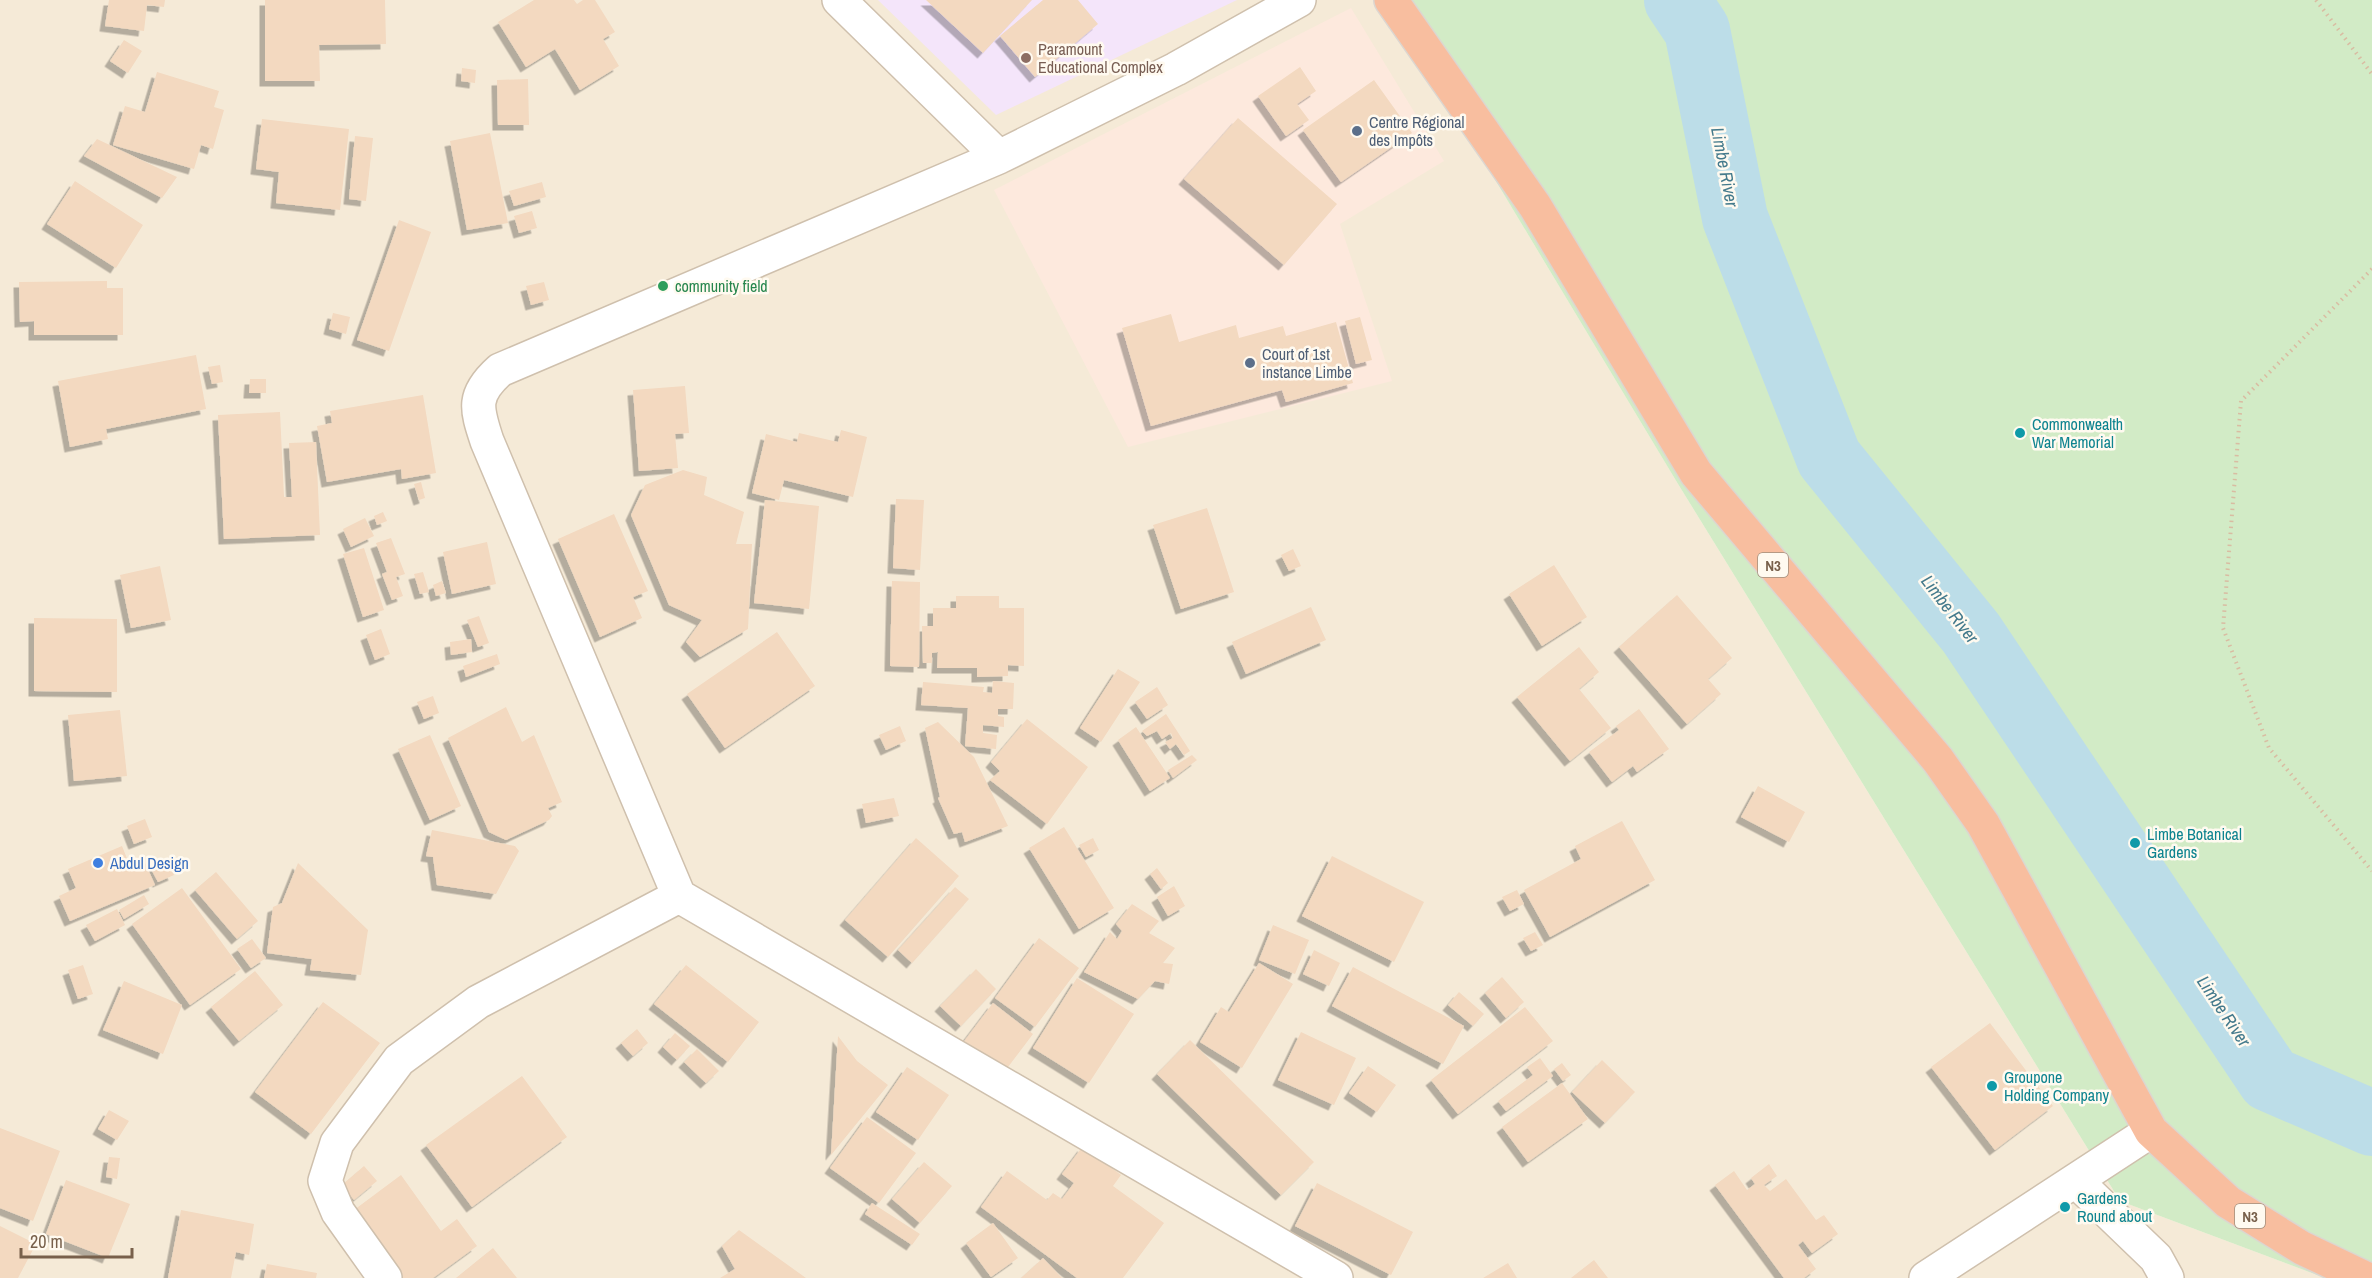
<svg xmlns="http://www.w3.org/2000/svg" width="2372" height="1278" viewBox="0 0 2372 1278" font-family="'Archivo Narrow',sans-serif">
  <defs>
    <filter id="shadow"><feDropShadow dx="-5.5" dy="5.5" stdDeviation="0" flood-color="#0004"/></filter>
  </defs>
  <rect width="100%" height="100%" fill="#fdf7e9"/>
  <path fill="#f5ead7" d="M0 0H1387L1678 484 2120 1201 2325 1278H0Z"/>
  <path fill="#fde9dd" d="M1351 8 1444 161 1340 224 1392 381 1128 447 994 190Z"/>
  <path fill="#f4e5fa" d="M878 0H1237L996 115Z"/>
  <path fill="#d2ebc6" d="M1387 0H2372V1278H2325L2120 1201 1678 484Z"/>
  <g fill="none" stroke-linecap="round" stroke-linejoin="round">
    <path stroke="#bcdde8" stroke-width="66" d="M1677 0 1697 30 1735 218 1829 458 1971 633 2270 1079 2372 1123"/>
  </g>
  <path fill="#f3d9c0" filter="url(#shadow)" d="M109 0H165L164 7 147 5 144 31 105 26Z
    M265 0H385L386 44 319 45 320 81H265Z
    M534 0H574L577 4 583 0H595L615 32 603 39 619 66 580 90 555 49 526 67 498 22Z
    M926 0H1032L983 53Z
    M1043 0H1078L1098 24 1035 77 1000 36Z
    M124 40 142 51 128 73 110 61Z
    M1300 67 1316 91 1297 104 1309 120 1286 136 1258 96Z
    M462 68 476 70 475 83 461 81Z
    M157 72 219 91 214 107 224 110 213 149 201 145 194 169 113 145 125 106 145 112Z
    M528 79 529 125H498L497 80Z
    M1374 80 1412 133 1341 182 1303 130Z
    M1238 118 1337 204 1284 265 1184 179Z
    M262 119 349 129 340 210 276 203 279 172 256 169Z
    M490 133 508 223 467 230 450 141Z
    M355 136 373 138 366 201 349 199Z
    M97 139 177 177 162 198 84 156Z
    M75 181 143 225 116 268 47 224Z
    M542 182 546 197 514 206 509 191Z
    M532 211 537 228 519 233 514 216Z
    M399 220 431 232 389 351 357 340Z
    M107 281V288H123V335H34V321L20 322 19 282Z
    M544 282 549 300 531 305 526 286Z
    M333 313 350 317 346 334 329 329Z
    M1171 314 1179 342 1236 325 1239 338 1283 326 1286 336 1336 322 1353 383 1286 402 1282 390 1151 426 1122 328Z
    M1360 317 1372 360 1356 364 1345 321Z
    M196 355 206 409 106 429 108 439 70 447 58 381Z
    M220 365 223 382 212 384 208 367Z
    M250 379H266V393H249Z
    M685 386 689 433 675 434 678 468 639 471 633 390Z
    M423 395 436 473 402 479 401 469 327 482 317 426 332 423 330 411Z
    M280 412 284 497H292L289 443 316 442 320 535 224 539 218 415Z
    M841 430 867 437 853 497 784 480 779 500 752 493 766 434 797 442 799 433 838 442Z
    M683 470 707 477 704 495 744 512 736 544H752L748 629 700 657 686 642 702 620 669 605 631 515 645 485Z
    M421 482 425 498 419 500 414 484Z
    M896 499 924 500 920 570 893 568Z
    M765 500 819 506 809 609 754 603Z
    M1207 508 1234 592 1181 609 1153 525Z
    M383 512 387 521 377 525 374 516Z
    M614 514 648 591 633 597 642 618 600 637 558 539Z
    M365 518 374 536 351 547 343 529Z
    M391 538 405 574 396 577 403 596 392 600 382 574 387 572 376 543Z
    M487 542 496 584 452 594 443 552Z
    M364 548 384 610 363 617 343 554Z
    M1293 549 1301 566 1289 571 1281 555Z
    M1554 565 1587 617 1542 646 1509 594Z
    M160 566 171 620 131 628 120 575Z
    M423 572 429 592 420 594 414 574Z
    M442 581 446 593 436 596 433 585Z
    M892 581 920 582 919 667 890 666Z
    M1677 595 1732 658 1708 679 1721 694 1687 724 1619 647Z
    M956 596H999V608H1024V666L1008 665V676L977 677V668H937L938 652 932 653V663H923L922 626H933V608H956Z
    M1311 607 1326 640 1246 674 1232 642Z
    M479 616 489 643 478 647 467 620Z
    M34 618 117 619V692L34 691Z
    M381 629 390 654 375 660 366 635Z
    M777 632 815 686 725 748 687 694Z
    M471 639 472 652 451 655 450 642Z
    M1579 647 1599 672 1579 689 1611 728 1570 761 1517 697Z
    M497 654 500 664 466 677 463 666Z
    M1118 669 1140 682 1101 742 1080 728Z
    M993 681 1014 683 1013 709H998V716L1004 717V727L983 725V733L997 735 996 749 965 746 968 708 921 705 923 682 984 687 983 692 992 693Z
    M1157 687 1168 705 1147 719 1135 702Z
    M433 696 439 713 424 719 417 702Z
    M506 707 522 742 534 735 562 802 548 808 552 816 549 820 506 840 489 832 448 738Z
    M1639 709 1669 749 1637 772 1633 766 1612 782 1589 752 1619 730 1616 726Z
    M120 710 127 776 74 781 68 715Z
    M1166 714 1190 751 1184 755 1176 744 1170 749 1165 742 1173 738 1171 733 1162 739 1157 731 1147 736 1142 731Z
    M1027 719 1088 767 1047 824 990 780 1000 771 991 762Z
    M938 722 974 757 1008 826 965 842 962 832 954 834 938 798 940 797 925 728Z
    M900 726 906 741 886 750 879 735Z
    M1136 727 1170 778 1150 791 1118 740Z
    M430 735 461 806 430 820 398 749Z
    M1192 755 1197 760 1173 778 1168 770Z
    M1758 786 1805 812 1789 842 1741 817Z
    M894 798 899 816 866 823 862 804Z
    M145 819 152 837 134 844 127 826Z
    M1622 821 1655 880 1550 937 1524 890 1581 859 1575 846Z
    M1064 827 1114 908 1079 929 1029 848Z
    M432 830 515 846 519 851 496 894 437 885 433 857 426 856Z
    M916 838 959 876 888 957 845 920Z
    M1093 838 1099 850 1086 857 1079 845Z
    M122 846 128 861 142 856 155 885 70 921 59 896 76 888 68 869Z
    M1332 856 1424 902 1394 962 1302 916Z
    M166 859 174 875 158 882 150 867Z
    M298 863 368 930 361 975 310 970 312 959 267 953 273 907 282 903Z
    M1157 868 1168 883 1161 889 1150 874Z
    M216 872 258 921 237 939 195 890Z
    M1174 886 1185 906 1168 916 1157 897Z
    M955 887 969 899 912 963 898 950Z
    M182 888 241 969 190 1005 132 924Z
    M1517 890 1524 904 1510 911 1502 897Z
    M144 895 149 904 124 919 119 910Z
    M1132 904 1159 921 1149 933 1175 948 1163 963 1173 964 1169 984 1155 981 1138 999 1084 972 1110 932 1117 939 1122 931 1116 924Z
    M117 909 125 925 95 941 86 925Z
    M1273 925 1309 940 1295 974 1259 960Z
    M1535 932 1543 945 1531 951 1523 938Z
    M1039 938 1079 968 1035 1027 995 998Z
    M252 939 266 958 251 968 237 949Z
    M1314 950 1340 963 1329 986 1303 974Z
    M1259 963 1293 984 1242 1068 1200 1042 1221 1007 1229 1012Z
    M83 965 93 994 78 999 68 970Z
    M686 965 759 1022 728 1062 654 1004Z
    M1353 967 1464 1026 1443 1064 1332 1006Z
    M976 969 996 989 961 1026 940 1006Z
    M255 971 283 1005 239 1041 211 1007Z
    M1502 977 1524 1002 1506 1018 1485 993Z
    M1077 978 1134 1014 1089 1083 1033 1048Z
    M124 981 182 1005 163 1054 103 1030Z
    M1459 992 1484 1014 1473 1026 1448 1005Z
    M323 1002 380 1043 311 1134 255 1092Z
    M993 1003 1033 1034 1002 1075 962 1044Z
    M1525 1007 1553 1041 1458 1114 1431 1080Z
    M1990 1023 2053 1106 1995 1150 1931 1067Z
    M637 1029 648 1043 633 1056 621 1043Z
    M1301 1032 1356 1058 1334 1105 1278 1080Z
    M675 1033 690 1046 677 1060 663 1047Z
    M838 1036 857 1061 888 1085 831 1155Z
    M1190 1040 1314 1162 1281 1195 1157 1074Z
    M697 1049 719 1071 706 1083 684 1062Z
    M1540 1058 1553 1076 1506 1111 1498 1101 1533 1075 1527 1067Z
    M1602 1060 1635 1092 1605 1123 1572 1092Z
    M1562 1063 1571 1075 1563 1081 1554 1069Z
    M1368 1066 1396 1085 1377 1112 1349 1093Z
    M907 1067 949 1095 918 1140 876 1112Z
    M522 1076 567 1137 472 1207 426 1145Z
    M1562 1083 1588 1119 1528 1162 1502 1127Z
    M109 1110 129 1121 117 1140 98 1129Z
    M867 1117 916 1153 879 1203 830 1168Z
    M0 1128 60 1151 33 1221 0 1208Z
    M1083 1146 1121 1175 1113 1186 1164 1223 1123 1278H1077L981 1207 1007 1171 1047 1200 1053 1193 1062 1199 1074 1183 1062 1174Z
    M109 1157 120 1158 117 1179 106 1177Z
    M924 1162 952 1186 920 1223 892 1199Z
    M1769 1164 1777 1176 1764 1185 1770 1191 1786 1179 1816 1220 1824 1215 1838 1234 1812 1253 1803 1241 1798 1245 1816 1269 1804 1278H1784L1715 1185 1734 1171 1747 1190 1755 1184 1751 1178Z
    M364 1166 377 1181 354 1200 342 1185Z
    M401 1175 441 1231 457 1219 477 1246 433 1278H398L350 1213Z
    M66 1180 130 1204 108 1258 46 1234Z
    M1317 1183 1413 1232 1391 1275 1295 1226Z
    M872 1203 920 1234 912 1245 865 1214Z
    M181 1210 254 1224 249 1255 236 1252 231 1278H168Z
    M993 1223 1018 1258 991 1277 966 1243Z
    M0 1226 36 1244 18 1278H0Z
    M739 1230 806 1278H720L735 1269 722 1246Z
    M493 1248 517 1278H456Z
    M1043 1258 1062 1278H1021Z
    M1594 1260 1608 1278H1571Z
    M1508 1263 1517 1278H1483Z
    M267 1264 317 1273 316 1278H264Z"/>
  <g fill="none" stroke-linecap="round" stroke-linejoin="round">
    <g stroke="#cfc0ad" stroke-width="36">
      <path id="minor" d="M839 0 999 157 1176 69 1299 0
        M999 157 500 370C472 395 476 408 487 441L679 896 1336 1278
        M2076 1181 2156 1258 2167 1278
        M385 1278 338 1212 325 1181 337 1143 399 1060 478 1002 679 896
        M1926 1278 2151 1131"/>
    </g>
    <g stroke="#dcd6d0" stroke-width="36">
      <path id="highway" d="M1391 0 1535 206 1696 473 1938 760 1983 824 2151 1131 2228 1202 2302 1248 2365 1278"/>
    </g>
    <path stroke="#d9bca2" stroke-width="4" stroke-dasharray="1.5 4.5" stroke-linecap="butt" d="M2316 0 2372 74
      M2372 269 2241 401 2223 628 2269 748 2372 871"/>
    <use href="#minor" stroke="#fff" stroke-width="33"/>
    <use href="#highway" stroke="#f8be9f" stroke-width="33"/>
  </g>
  <circle fill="#8d6e63" stroke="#fffaf0" stroke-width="2" cx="1026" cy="58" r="6"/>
  <g fill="#5c6f8a" stroke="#fffaf0" stroke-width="2">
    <circle cx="1357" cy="131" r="6"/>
    <circle cx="1250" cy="363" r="6"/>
  </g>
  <circle fill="#2e9e5b" stroke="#fffaf0" stroke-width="2" cx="663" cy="286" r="6"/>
  <g fill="#0f9aa8" stroke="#fffaf0" stroke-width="2">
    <circle cx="2020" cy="433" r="6"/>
    <circle cx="2135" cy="843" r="6"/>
    <circle cx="1992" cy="1086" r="6"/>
    <circle cx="2065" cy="1207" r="6"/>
  </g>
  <circle fill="#3f7fe0" stroke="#fffaf0" stroke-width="2" cx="98" cy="863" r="6"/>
  <g text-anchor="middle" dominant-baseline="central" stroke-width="5" stroke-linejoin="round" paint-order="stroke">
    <g fill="#fffaf0" stroke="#a08e7c" stroke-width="1.5">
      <rect x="1758" y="553" width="30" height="24" rx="4.5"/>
      <rect x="2235" y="1204" width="30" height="24" rx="4.5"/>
    </g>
    <g font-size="15" font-weight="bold" fill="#78604b">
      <text x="1773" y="565">N3</text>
      <text x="2250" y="1216">N3</text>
    </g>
    <g font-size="16" fill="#785e54" stroke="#fffaf0" text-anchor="start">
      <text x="1038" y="49">Paramount<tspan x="1038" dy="18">Educational Complex</tspan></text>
    </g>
    <g font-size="16" fill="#4e5e75" stroke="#fffaf0" text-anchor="start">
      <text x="1369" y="122">Centre Régional<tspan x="1369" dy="18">des Impôts</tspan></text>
      <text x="1262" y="354">Court of 1st<tspan x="1262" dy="18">instance Limbe</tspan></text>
    </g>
    <g font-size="16" fill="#27864d" stroke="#fffaf0" text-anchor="start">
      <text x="675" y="286">community field</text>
    </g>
    <g font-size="16" fill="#0d838f" stroke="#fffaf0" text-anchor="start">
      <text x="2032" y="424">Commonwealth<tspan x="2032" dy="18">War Memorial</tspan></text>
      <text x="2147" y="834">Limbe Botanical<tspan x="2147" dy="18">Gardens</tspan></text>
      <text x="2004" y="1077">Groupone<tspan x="2004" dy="18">Holding Company</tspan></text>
      <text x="2077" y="1198">Gardens<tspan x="2077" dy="18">Round about</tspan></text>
    </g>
    <g font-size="16" fill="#366cbe" stroke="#fffaf0" text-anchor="start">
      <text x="110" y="863">Abdul Design</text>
    </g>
    <g font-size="18" font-style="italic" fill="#447a8c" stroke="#fffaf0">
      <text transform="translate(1725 167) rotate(79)">Limbe River</text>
      <text transform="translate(1950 609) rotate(52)">Limbe River</text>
      <text transform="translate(2224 1011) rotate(56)">Limbe River</text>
    </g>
  </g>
  <path d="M21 1248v9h111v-9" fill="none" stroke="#78604b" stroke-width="3"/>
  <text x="30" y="1248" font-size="18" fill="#78604b" stroke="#fffaf0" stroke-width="4.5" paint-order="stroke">20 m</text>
</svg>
